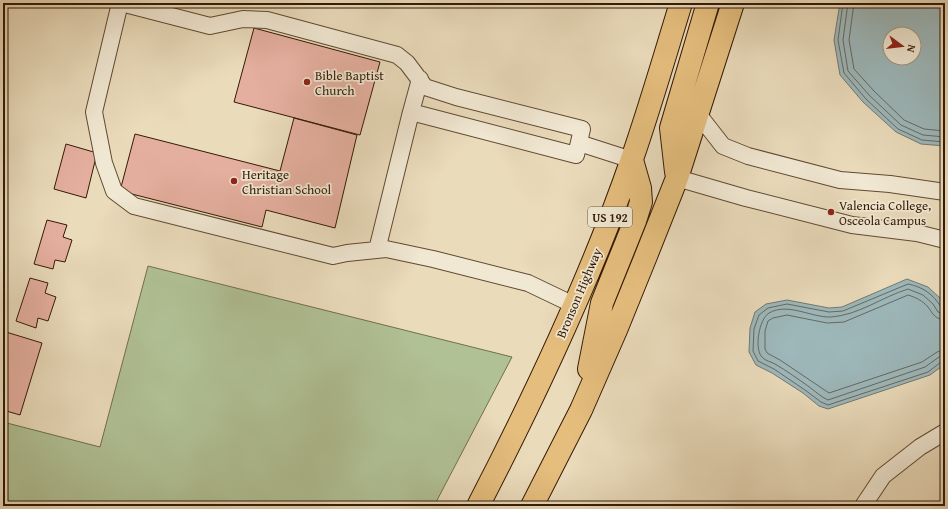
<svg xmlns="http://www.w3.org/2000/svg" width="948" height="509" viewBox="0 0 948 509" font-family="'Gentium Book Plus',serif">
  <rect width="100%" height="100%" fill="#eadbbb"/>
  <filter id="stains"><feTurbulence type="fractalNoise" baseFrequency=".005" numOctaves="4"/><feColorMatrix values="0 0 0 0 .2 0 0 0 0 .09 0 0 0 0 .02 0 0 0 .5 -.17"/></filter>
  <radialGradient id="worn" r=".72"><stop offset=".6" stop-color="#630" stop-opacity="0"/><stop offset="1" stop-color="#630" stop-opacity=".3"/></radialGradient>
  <path fill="#b0c195" stroke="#726e4d" d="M148 266 512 357 434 506H3V422L100 447Z"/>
  <path fill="#9db8bb" stroke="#737972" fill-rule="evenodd" d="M840 3H945V146L921 144 896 132 863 102 840 75 834 40ZM890 34H914V58H890Z
    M907 279 928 287 940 298 945 308V364L930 375 828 409 819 406 803 393 772 373 756 365 749 352 750 328 755 312 766 304 787 300 829 308 842 307Z"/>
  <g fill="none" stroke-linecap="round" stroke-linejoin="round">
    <path stroke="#686960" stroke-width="1" d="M843 3 838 40 844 73 866 99 898 129 922 140 945 142
      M848 3 843 40 848 71 869 95 901 125 923 135 945 137
      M854 3 849 40 854 69 874 91 904 120 924 129 945 131
      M945 309 941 307C933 294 923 287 908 284L843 311 829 312 787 304 768 308 759 315 754 329 753 351 758 361 774 369 805 390 821 402 828 405 928 372 941 362 945 361
      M945 314 938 312 933 304 923 295 908 289C882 297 859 315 831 317 812 318 788 302 769 313 759 319 754 349 762 357 765 361 772 362 775 364 787 371 798 379 808 386 815 391 821 397 828 400L925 367 939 357 945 356
      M945 320C935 319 933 314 928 307 923 301 915 297 908 295L844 322 827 323 787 315 773 318 768 321 765 331V349L767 353 780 360 829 393 922 362 937 352 945 350"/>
  </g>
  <path fill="#e5af9f" stroke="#331a05" d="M254 28 380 62 360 135 234 102Z
    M294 118 357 135 335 228 266 210 262 227 120 191 135 134 280 171Z
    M66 144 97 153 86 198 54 189Z
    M47 220 67 225 63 237 72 240 65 262 55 260 53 269 34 264Z
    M3 266 7 268 3 283Z
    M30 278 48 283 45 293 56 297 48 321 38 318 36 328 16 321Z
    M6 332 42 343 20 415 3 410V342Z"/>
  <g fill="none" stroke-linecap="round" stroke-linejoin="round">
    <g stroke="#614a32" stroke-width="18">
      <path id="minor" d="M120 3 94 112 104 163 114 191 134 206 333 256 347 253 386 249 433 259 528 283 574 305
        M121 3 210 26 243 19 267 20 397 55 407 63 425 87 456 97 582 129 576 155 411 112 377 250
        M411 112 420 79
        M698 114 723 146 748 156 840 180 890 184 945 192
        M579 143 632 160
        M677 178 746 198 852 225 917 233 945 240
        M863 506 883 476 920 447 945 432"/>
    </g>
    <g stroke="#331a05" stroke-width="24">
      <path id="highway" d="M676 172 671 128 708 3
        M589 369 602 303 635 221 641 202 640 188 632 160
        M478 506C536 394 591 278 632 159 650 107 665 55 681 3
        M532 506 581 410 616 330 646 256 677 178 733 3"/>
    </g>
    <use href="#minor" stroke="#f1e8d3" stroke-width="16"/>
    <use href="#highway" stroke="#e5be7e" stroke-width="22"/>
  </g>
  <g fill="#8f2418" stroke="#f1e8d3" stroke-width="1.5">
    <circle cx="307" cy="82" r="4"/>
    <circle cx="234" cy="181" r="4"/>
    <circle cx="831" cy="212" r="4"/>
  </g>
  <g text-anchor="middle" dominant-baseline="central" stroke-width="3.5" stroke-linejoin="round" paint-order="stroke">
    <rect fill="#f1e8d3" stroke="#6c5843" stroke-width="1" x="588" y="207" width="44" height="20" rx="3"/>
    <g font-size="12" font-weight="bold" fill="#331a05">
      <text x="610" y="217">US 192</text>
    </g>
    <g font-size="13" fill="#331a05" stroke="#f1e8d3" text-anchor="start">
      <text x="315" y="75">Bible Baptist<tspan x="315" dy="15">Church</tspan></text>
      <text x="242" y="174">Heritage<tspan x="242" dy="15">Christian School</tspan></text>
      <text x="839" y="205">Valencia College,<tspan x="839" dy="15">Osceola Campus</tspan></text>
    </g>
    <g font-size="13" fill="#331a05" stroke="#f1e8d3">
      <text transform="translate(579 293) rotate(-67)">Bronson Highway</text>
    </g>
  </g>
  <rect width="948" height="509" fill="none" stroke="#eadbbb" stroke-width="16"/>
  <rect x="4" y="4" width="940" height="501" fill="none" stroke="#331a05" stroke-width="2"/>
  <rect x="8" y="8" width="932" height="493" fill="none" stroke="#331a05"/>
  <g transform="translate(902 46) rotate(105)"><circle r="19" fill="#f1e8d3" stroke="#a59681"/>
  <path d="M0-3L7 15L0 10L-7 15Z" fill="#8f2418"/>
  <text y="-6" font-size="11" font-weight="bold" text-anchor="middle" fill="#331a05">N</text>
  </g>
  <rect width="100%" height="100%" filter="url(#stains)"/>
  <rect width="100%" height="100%" fill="url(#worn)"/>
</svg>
